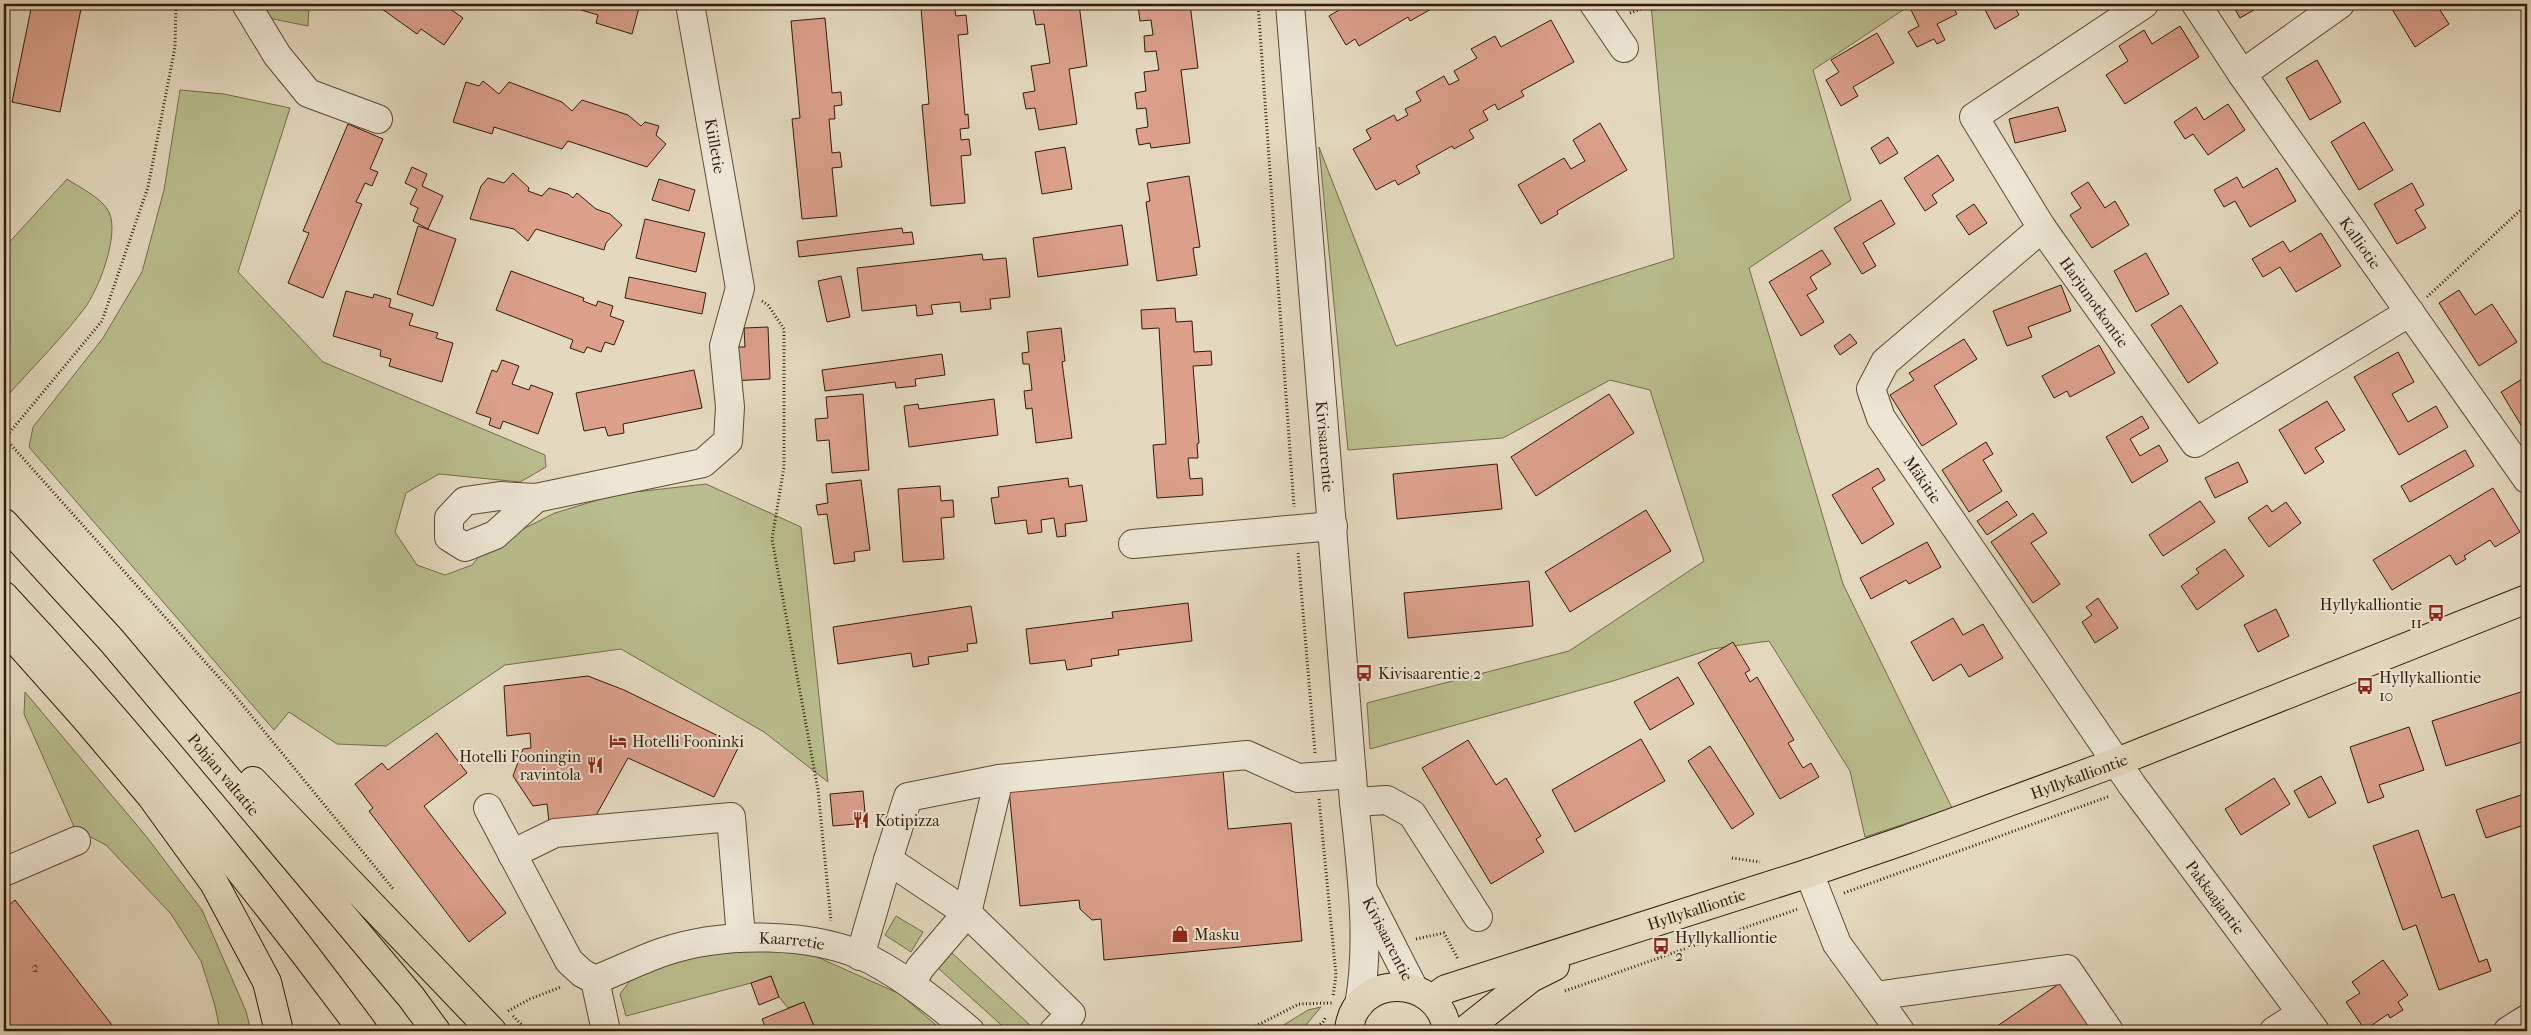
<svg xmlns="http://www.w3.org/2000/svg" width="2531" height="1035" viewBox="0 0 2531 1035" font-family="'IM FELL French Canon',serif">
  <rect width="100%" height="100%" fill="#e4d9bf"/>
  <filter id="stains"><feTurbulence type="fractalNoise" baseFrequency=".004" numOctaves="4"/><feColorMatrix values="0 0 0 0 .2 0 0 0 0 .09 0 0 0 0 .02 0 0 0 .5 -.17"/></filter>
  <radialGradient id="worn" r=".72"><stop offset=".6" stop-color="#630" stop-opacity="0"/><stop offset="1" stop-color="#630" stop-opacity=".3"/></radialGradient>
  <path fill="#b9be8e" stroke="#766c4b" d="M260 4H309L308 26 263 17Z
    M1651 4H1912L1813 70 1851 200 1749 268 1843 584 1952 808 1865 837 1850 771 1769 641 1712 649 1613 681 1370 749 1367 703 1569 651 1704 561 1650 390 1610 380 1503 438 1348 450 1319 147 1396 346 1674 258Z
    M180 90 224 94 290 108 238 272 323 362 545 455 546 467 520 482 439 474 406 493 395 532 417 565 445 575 472 565 487 547 555 513 617 494 706 484 801 527 828 782 764 732 621 649 505 665 386 746 337 744 289 712 274 730 29 447 33 427 103 338 142 272 164 190Z
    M67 179C80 188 101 197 109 212 120 235 98 291 84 309 61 339 33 367 8 395H4V248Z
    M25 692 146 836 202 910 246 1011 251 1031H220L215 1006 201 961 171 914 106 845 75 829 24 714Z
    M896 916 923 932 911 952 885 935Z
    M707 950 806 952 900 994 943 1031H816L804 1002 788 1008 779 997 771 976 751 983 626 1016 620 994 633 977Z
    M952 953 1031 1026 1028 1031H1008L938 968Z
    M1321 1007 1301 1031H1274L1308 1010Z"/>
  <path fill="#dca08b" stroke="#321b08" d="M32 4H82L60 112 12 102Z
    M375 4H443L463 18 444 45 421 29 417 34Z
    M569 4H640L632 34 596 23 598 15 568 6Z
    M1045 4H1079L1087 66 1069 69 1077 124 1039 130 1035 108 1026 109 1023 93 1035 91 1031 66 1050 63 1044 24 1036 25 1033 8 1045 6Z
    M1148 4H1190L1198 68 1181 70 1190 143 1151 148 1150 143 1139 145 1136 129 1148 127 1146 108 1137 109 1135 93 1146 91 1144 72 1159 70 1156 51 1145 52 1144 36 1153 35 1151 20 1140 21 1138 5Z
    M1349 4H1440L1410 21 1408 17 1359 46 1355 39 1346 45 1329 16Z
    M1914 4H1951L1957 14 1937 24 1945 40 1937 44 1934 39 1917 47 1908 32 1919 26 1909 6Z
    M1982 4H2013L2019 15 1995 29Z
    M2232 4H2264L2240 18Z
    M2389 4H2436L2449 24 2415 47Z
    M954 5 956 16 966 15 968 34 958 35 965 115 968 114 969 128 960 129 961 140 969 139 971 155 961 156 965 203 931 206 922 105 929 104 921 8Z
    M825 18 832 93 841 92 842 105 834 106 835 119H829L832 153 840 152 842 167 832 168 837 216 802 219 792 119 800 118 791 21Z
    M1551 20 1574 62 1521 91 1524 96 1498 110 1495 104 1483 111 1488 120 1469 130 1474 138 1454 149 1452 146 1416 166 1420 173 1398 185 1395 180 1376 190 1353 149 1371 139 1366 130 1394 115 1397 121 1408 115 1405 109 1421 101 1416 92 1444 76 1449 85 1459 80 1454 71 1477 58 1471 49 1495 36 1501 47Z
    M2180 26 2199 57 2125 104 2106 75 2128 61 2119 46 2144 30 2152 44Z
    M1877 33 1894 63 1853 87 1858 96 1841 106 1826 80 1839 72 1831 60Z
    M2317 60 2341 102 2310 120 2286 78Z
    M483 81 499 94 509 82 562 102 572 111 582 100 628 115 641 126 645 122 659 126 656 135 666 144 647 167 568 141 562 149 494 127 492 134 453 122 466 82 479 86Z
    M2228 104 2245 130 2208 155 2193 134 2185 139 2174 122 2196 107 2204 120Z
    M2058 107 2066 131 2015 143 2009 119Z
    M2364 122 2393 170 2359 190 2331 142Z
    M1600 123 1627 170 1557 211 1558 214 1541 224 1518 185 1564 158 1571 169 1585 161 1573 140Z
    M348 124 383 139 370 169 378 172 372 186 365 183 356 202 362 204 323 298 288 283 309 233 303 231Z
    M1888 137 1898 153 1880 164 1871 148Z
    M1065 147 1072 189 1042 194 1035 152Z
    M1938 155 1954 180 1932 195 1937 203 1925 211 1904 178Z
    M412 167 427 174 422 186 443 196 428 229 413 221 418 208 410 204 417 189 405 183Z
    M2277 168 2296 201 2250 227 2235 201 2224 207 2214 190 2237 177 2243 188Z
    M513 173 529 188 528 191 542 196 549 188 568 194 573 198 577 193 596 209 610 214 622 225 606 243 604 250 536 229 528 241 514 229 470 219 481 186 488 178 504 183Z
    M1189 176 1200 247 1193 248 1197 275 1157 281 1146 202 1150 201 1147 183Z
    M659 179 695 190 689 211 652 200Z
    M2088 182 2105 208 2115 201 2129 225 2092 248 2070 215 2081 208 2071 193Z
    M2412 183 2424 205 2415 210 2426 228 2397 244 2374 204Z
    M1881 200 1895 224 1863 243 1876 266 1862 274 1834 228Z
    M1974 204 1987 223 1969 235 1956 216Z
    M645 219 705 233 696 272 636 258Z
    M1122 225 1128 265 1038 277 1033 238Z
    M418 226 456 239 433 306 397 294Z
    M902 228 903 233 912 232 914 244 799 257 797 241Z
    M2321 233 2341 266 2296 292 2280 267 2263 277 2252 259 2283 241 2290 252Z
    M1822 250 1831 264 1810 277 1817 289 1807 295 1824 322 1801 336 1769 282Z
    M2146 253 2169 294 2136 312 2114 271Z
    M982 254 983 260 1006 258 1010 297 990 299 991 309 961 312 960 302 931 305 933 314 917 316 916 305 862 311 857 268Z
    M511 271 584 298 583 301 596 306 598 301 613 306 610 316 624 321 614 345 605 342 601 352 587 347 584 353 570 348 573 340 496 310Z
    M841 276 850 317 827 322 818 281Z
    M629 277 706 293 702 314 625 298Z
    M2061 285 2071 311 2028 327 2032 337 2007 346 1993 311Z
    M2459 290 2475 315 2492 304 2517 342 2479 366 2439 303Z
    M346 291 373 298 374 294 391 299 389 307 413 314 409 325 438 333 436 338 453 343 442 382 389 366 391 359 380 356 381 350 333 336Z
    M2181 305 2218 363 2188 383 2151 325Z
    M1175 308 1176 322 1192 321 1194 352 1211 351 1212 365 1193 366 1199 443 1197 444 1198 458H1188L1190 479 1202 478 1203 495 1157 498 1153 445 1166 444 1159 328 1142 329 1141 310Z
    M768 327 770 379 730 381 729 347H745L744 328Z
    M1061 328 1065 361 1062 362 1072 438 1036 443 1032 408 1026 409 1024 391 1032 390 1029 364H1023L1022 353 1029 352 1027 332Z
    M1850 334 1857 343 1840 355 1834 346Z
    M1964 339 1977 359 1934 386 1957 424 1922 446 1890 395 1914 380 1909 373Z
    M2099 345 2115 373 2070 397 2067 391 2054 398 2042 376Z
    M2398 352 2414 382 2392 394 2408 422 2436 406 2448 427 2399 455 2354 377Z
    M942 354 945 375 915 379 916 386 896 388 895 382 825 391 822 370Z
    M502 360 519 366 512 384 529 390 531 385 553 393 538 434 503 421 500 429 489 425 491 418 476 413 492 370 497 372Z
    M694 370 702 408 623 424 624 433 608 436 605 427 584 431 576 393Z
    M2527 376V435L2501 392Z
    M863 394 869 470 832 473 829 440 817 441 815 419 828 418 826 397Z
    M1609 394 1634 433 1536 496 1511 457Z
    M994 399 998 435 909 447 904 406 918 404 919 409Z
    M2327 401 2345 430 2315 448 2324 462 2305 474 2279 430Z
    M2142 416 2149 428 2130 439 2140 456 2159 445 2168 461 2132 483 2106 437Z
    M1986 442 1993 454 1983 460 2002 491 1969 512 1942 470Z
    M2465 450 2474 466 2410 502 2401 486Z
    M2238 462 2248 482 2215 498 2205 478Z
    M1497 464 1502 509 1397 519 1393 474Z
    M1878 468 1885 480 1872 488 1894 524 1862 544 1832 495Z
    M1068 478 1069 487 1082 485 1087 521 1065 524 1066 536 1057 537 1054 518 1041 520 1042 532 1028 534 1026 520 995 524 991 498 999 497 998 487Z
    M861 480 870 550 854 552 855 561 834 564 827 514 818 515 816 505 828 503 826 484Z
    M940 486 941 501 953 500 954 517 941 518 944 559 903 562 898 489Z
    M2493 488 2520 532 2495 547 2490 540 2464 556 2466 559 2456 565 2450 555 2392 590 2373 560Z
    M2007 501 2017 515 1987 535 1977 521Z
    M2200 501 2215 522 2163 556 2149 535Z
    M2286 502 2301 523 2269 547 2248 518 2267 505 2272 512Z
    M1646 510 1671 551 1570 612 1545 572Z
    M2033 513 2047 533 2031 543 2060 584 2033 603 1991 542Z
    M1927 542 1941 567 1909 584 1906 580 1871 599 1860 578Z
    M2225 549 2244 576 2197 610 2181 586 2199 573 2196 569Z
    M1529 581 1533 626 1408 638 1404 593Z
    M2098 598 2118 628 2095 643 2082 622 2092 615 2086 607Z
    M1188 603 1192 641 1118 650 1119 655 1091 659 1092 666 1067 670 1065 660 1030 664 1026 629 1113 618 1112 612Z
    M971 606 977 643 967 644 968 651 928 657 929 664 913 667 911 653 838 664 833 627Z
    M2276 609 2289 636 2258 652 2244 625Z
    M1953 618 1963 635 1983 624 2003 658 1969 677 1961 664 1933 681 1911 642Z
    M1733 642 1750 670 1745 673 1750 682 1757 677 1794 740 1788 743 1803 768 1811 763 1819 777 1780 799 1698 663Z
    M588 676 624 690 739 746 714 797 628 758 594 819 549 822 547 804 533 806 513 776 523 749 531 748 530 733 507 736 504 686Z
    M1678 677 1694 704 1650 730 1634 702Z
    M2527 690V747L2525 748 2522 742 2446 766 2432 721Z
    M2409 727 2424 770 2379 785 2384 797 2368 803 2350 747Z
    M437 733 467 773 424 806 506 913 469 942 369 811 373 808 355 784 382 763 388 770Z
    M1641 739 1665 781 1575 832 1552 790Z
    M1468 740 1496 785 1506 778 1541 836 1536 839 1544 852 1491 884 1422 768Z
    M1710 746 1754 814 1732 829 1688 761Z
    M1223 769 1228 829 1291 823 1302 941 1104 960 1101 919 1092 920 1080 909 1079 900 1020 906 1009 789Z
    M2321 776 2336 803 2309 818 2294 791Z
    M2274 778 2290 804 2241 835 2225 809Z
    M863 791 866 823 833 826 830 794Z
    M2527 793V824L2486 838 2476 810Z
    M2418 830 2442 898 2454 894 2479 962 2487 959 2491 971 2439 990 2416 925 2403 930 2373 846Z
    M15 900 112 1025V1031H4V909Z
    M2383 960 2408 995 2398 1002 2403 1010 2390 1018 2388 1014 2365 1030 2346 1002 2360 993 2352 982Z
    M771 976 779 997 759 1005 751 983Z
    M2063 981 2098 1031H1990Z
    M804 1002 816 1031H767L762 1019Z"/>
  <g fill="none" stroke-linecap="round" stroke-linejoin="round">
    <g stroke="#5e4a36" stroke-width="30">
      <g id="minor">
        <path d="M246 4 277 55 308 93 378 119"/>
        <path id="s1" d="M1290 4 1354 802C1361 866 1371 942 1359 1005"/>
        <path d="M1594 4 1624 48"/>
        <path id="s2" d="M2144 4 1974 117 2042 228 2195 443 2410 312"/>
        <path id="s3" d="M2196 4 2242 74 2527 479"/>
        <path d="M2242 74 2340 4"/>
        <path id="s4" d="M2042 228 1885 362 1871 389 1881 418 2132 785 2315 1031"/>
        <path d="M536 498 500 496 465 501 449 518V537L465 547 495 535 536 498 703 463 728 441 730 407 724 346 740 288 690 4"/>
        <path d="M1133 544 1333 526"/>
        <path d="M1354 802 1387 800 1412 814 1478 917"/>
        <path d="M488 808 569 961 582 973 595 980"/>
        <path d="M512 854 555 833 731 817 741 937"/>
        <path d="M888 860 908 797 999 779"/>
        <path d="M4 872 76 841"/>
        <path d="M1809 873 1837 944 1875 996 2067 969 2109 1031"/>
        <path id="s5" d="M1366 895 1414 989"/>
        <path d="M860 956 888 860 967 913 1071 1014 1054 1031"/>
        <path id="s6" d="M595 980C618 971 640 960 663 952 722 932 814 931 871 960 907 979 939 1005 970 1031"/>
        <path d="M595 980 606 1031"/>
        <path d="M911 984 920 968 967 913 999 779 1247 755 1298 778 1352 774"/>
        <path d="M1875 996 1900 1031"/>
        <path d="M2274 1031 2302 1013"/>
        <path d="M2508 1031 2527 1019"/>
      </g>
    </g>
    <g stroke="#321b08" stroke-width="30">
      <g id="major">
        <path id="s7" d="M1432 999 1446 989 1809 873 1908 839 2117 762 2527 599"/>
        <path d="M1349 1031C1353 973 1440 972 1447 1031"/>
        <path d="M1464 1031 1531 978 1555 966"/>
      </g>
    </g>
    <g stroke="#321b08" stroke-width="30">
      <g id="highway">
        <path id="s8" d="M4 523 112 641 411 997 436 1031"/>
        <path d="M4 596C132 733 251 880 363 1031"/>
        <path d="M4 627 86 719 151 796 214 883 267 982 279 1031"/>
        <path d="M253 781 492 1031"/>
      </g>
    </g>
    <path stroke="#321b08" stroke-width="3" stroke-dasharray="1 2.5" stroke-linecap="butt" d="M1258 4 1294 507
      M1630 13 1655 4
      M2427 297 2527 204
      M762 301 768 305 784 329V467L772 539 818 790 831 921
      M4 437 232 692 394 890
      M5 438 102 321 148 187 175 47 176 4
      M1298 553 1315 753
      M1319 799 1336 975 1333 997
      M1732 858 1760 862
      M1844 893 2110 796
      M1416 939 1444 933 1458 959
      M1565 991 1798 909
      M508 1011 530 999 561 987
      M513 1016 528 1031
      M1246 1031 1299 1004 1332 1003
      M1312 1031 1323 1022 1326 1017"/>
    <use href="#minor" stroke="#ede6d5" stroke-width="28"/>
    <use href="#major" stroke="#e4d9bf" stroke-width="28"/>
    <use href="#highway" stroke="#e4d9bf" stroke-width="28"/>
  </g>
  <defs>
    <g id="bus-bare" transform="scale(1.35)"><path d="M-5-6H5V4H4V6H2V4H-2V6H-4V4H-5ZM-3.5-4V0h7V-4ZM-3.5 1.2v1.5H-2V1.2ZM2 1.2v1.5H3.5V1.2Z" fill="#8f2418" stroke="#ede6d5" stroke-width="2.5" paint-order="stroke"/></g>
    <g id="hotel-bare" transform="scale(1.35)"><path d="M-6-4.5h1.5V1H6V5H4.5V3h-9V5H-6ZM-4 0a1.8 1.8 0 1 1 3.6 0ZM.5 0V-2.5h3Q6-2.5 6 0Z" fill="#8f2418" stroke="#ede6d5" stroke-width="2.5" paint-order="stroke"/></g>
    <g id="restaurant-bare" transform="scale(1.35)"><path d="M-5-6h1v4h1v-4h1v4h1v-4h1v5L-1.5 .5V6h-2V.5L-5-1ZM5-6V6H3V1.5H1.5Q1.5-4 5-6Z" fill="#8f2418" stroke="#ede6d5" stroke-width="2.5" paint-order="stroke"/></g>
    <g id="shop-bare" transform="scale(1.35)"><path d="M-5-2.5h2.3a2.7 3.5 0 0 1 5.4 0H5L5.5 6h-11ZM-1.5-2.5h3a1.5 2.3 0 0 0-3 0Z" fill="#8f2418" stroke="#ede6d5" stroke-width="2.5" paint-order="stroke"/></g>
  </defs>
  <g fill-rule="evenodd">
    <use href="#bus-bare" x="2436" y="613"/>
    <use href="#bus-bare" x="1364" y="673"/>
    <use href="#bus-bare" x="2365" y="686"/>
    <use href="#hotel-bare" x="618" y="741"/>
    <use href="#restaurant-bare" x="595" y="765"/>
    <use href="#restaurant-bare" x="861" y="820"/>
    <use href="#shop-bare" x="1180" y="934"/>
    <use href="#bus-bare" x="1661" y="946"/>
  </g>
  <g text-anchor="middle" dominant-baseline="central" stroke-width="4" stroke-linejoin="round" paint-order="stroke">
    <g font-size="14" fill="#5c3c29">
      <text x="35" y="967">2</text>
    </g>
    <g font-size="16" fill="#321b08" stroke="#ede6d5">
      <text transform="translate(715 146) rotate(80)">Kiilletie</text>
      <text stroke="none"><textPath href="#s3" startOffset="290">Kalliotie</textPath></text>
      <text stroke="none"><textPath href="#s2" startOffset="425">Harjunotkontie</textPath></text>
      <text stroke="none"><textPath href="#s1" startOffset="444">Kivisaarentie</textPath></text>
      <text stroke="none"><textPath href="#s4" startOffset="342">Mäkitie</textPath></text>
      <text stroke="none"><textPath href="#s8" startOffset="334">Pohjan valtatie</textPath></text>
      <text stroke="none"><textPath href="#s7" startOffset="685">Hyllykalliontie</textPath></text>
      <text stroke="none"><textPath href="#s4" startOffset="852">Pakkaajantie</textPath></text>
      <text stroke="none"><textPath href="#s7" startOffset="280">Hyllykalliontie</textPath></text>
      <text stroke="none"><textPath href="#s5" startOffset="49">Kivisaarentie</textPath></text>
      <text stroke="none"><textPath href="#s6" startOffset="204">Kaarretie</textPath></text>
    </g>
    <g font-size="16" fill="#321b08" stroke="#ede6d5" text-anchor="start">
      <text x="2422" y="604" text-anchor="end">Hyllykalliontie<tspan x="2422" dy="18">11</tspan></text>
      <text x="1378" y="673">Kivisaarentie 2</text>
      <text x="2379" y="677">Hyllykalliontie<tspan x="2379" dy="18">10</tspan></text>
      <text x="632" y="741">Hotelli Fooninki</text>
      <text x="581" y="756" text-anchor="end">Hotelli Fooningin<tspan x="581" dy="18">ravintola</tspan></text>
      <text x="875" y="820">Kotipizza</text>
      <text x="1194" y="934">Masku</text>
      <text x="1675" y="937">Hyllykalliontie<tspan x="1675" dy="18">2</tspan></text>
    </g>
  </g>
  <rect width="2531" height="1035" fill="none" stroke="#e4d9bf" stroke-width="20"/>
  <rect x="5" y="5" width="2521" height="1025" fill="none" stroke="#321b08" stroke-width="2.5"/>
  <rect x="10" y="10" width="2511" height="1015" fill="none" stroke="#321b08"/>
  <rect width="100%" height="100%" filter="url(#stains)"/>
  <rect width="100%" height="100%" fill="url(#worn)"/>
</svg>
